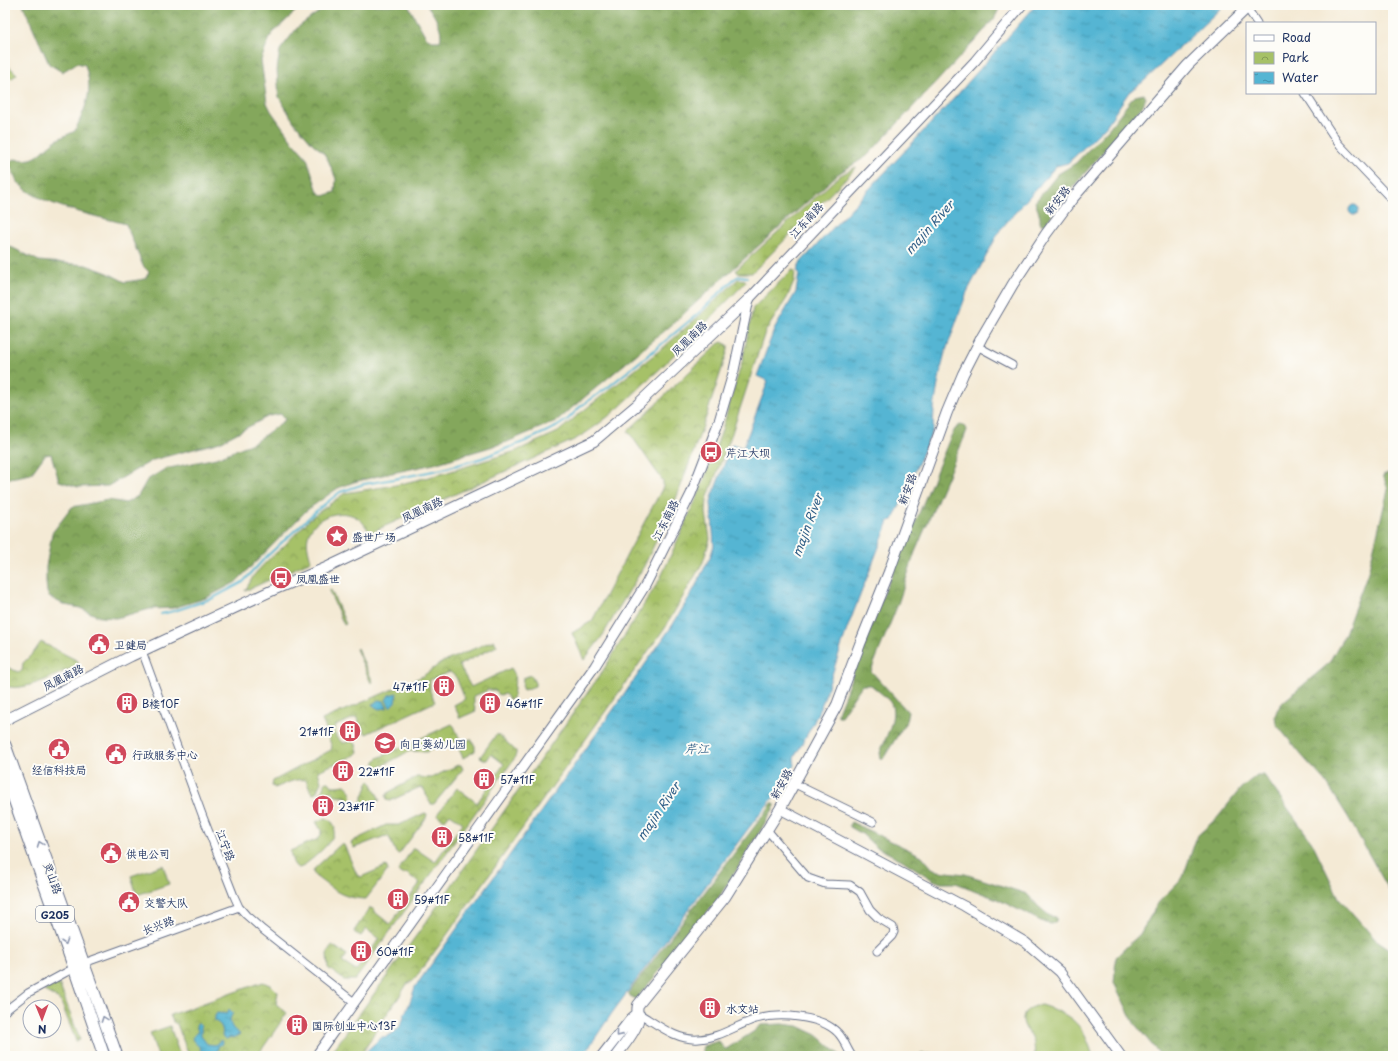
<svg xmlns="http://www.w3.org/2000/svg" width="1398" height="1061" viewBox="0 0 1398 1061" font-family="'Playpen Sans','LXGW WenKai TC',sans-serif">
  <defs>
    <pattern id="forest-crowns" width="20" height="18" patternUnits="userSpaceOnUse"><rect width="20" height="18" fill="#84a75c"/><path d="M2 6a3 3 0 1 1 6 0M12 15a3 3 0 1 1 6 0" fill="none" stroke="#6b884f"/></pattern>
    <pattern id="park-crowns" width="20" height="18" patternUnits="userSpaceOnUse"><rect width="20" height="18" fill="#a6c167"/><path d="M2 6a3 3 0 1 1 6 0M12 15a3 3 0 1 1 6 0" fill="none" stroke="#869d58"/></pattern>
    <pattern id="water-ripples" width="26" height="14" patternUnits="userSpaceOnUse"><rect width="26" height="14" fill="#54b5d3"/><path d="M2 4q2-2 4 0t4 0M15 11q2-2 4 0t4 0" fill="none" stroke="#4594ae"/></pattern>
  </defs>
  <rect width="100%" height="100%" fill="#fdfcf7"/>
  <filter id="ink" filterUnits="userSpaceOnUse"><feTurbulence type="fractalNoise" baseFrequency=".025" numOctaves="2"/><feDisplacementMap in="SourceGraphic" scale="8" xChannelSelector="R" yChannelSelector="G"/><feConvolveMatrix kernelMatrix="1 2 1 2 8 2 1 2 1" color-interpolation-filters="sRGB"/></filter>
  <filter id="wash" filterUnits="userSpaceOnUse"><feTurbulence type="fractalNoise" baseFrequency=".012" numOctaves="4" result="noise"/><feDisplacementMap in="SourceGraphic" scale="16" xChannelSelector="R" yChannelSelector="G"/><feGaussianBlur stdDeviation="0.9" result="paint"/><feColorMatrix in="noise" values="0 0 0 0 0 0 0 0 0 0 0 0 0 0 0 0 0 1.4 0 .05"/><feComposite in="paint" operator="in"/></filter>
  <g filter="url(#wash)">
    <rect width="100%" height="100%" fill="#f4ead5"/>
    <path fill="#a6c167" stroke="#607862" d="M5 63 17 74 11 79 5 74Z
      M163 865 169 884 137 895 131 876Z
      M1041 1005C1073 1015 1083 1024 1093 1056H1035C1034 1050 1035 1042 1032 1037 1031 1034 1028 1032 1026 1029 1018 1015 1027 1007 1041 1005Z
      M170 1026 180 1056H158L150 1033Z
      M921 1054H956L957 1056H920Z"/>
    <path fill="url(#forest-crowns)" stroke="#506b5d" d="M23 5H302L271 35 261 60 267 103 271 111 293 142 307 158 318 192 324 196 335 192 336 179 328 160 323 152 313 144 294 122 279 97 277 69 280 50 297 28 317 13 333 5H408L426 37 432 41H440C444 29 434 15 427 5H1001L994 19 974 42 867 156 838 174 667 329 556 421 507 442 434 464 378 476 354 482 338 488 307 510 236 582 206 598 173 608 150 609 116 618 100 617 80 608 65 605 49 597 47 592 46 582V567L52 533 72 507 108 500 126 503 138 496 147 480 165 469 216 458 255 442 285 420 281 414 269 416 220 442 153 460 108 486 78 487 59 481 51 454 45 455 31 474 5 479V244L39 261 86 265 108 273 125 282 145 279 149 272 143 266 126 224C97 216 35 205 17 181 14 176 12 169 9 164L13 159C39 162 36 155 55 141 61 137 69 134 75 131 86 106 94 92 85 65L77 63 62 72 49 64Z
      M1144 94 1146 98 1142 107 1059 203 1046 224 1043 225 1040 223V216L1035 202 1058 174 1076 163 1109 128 1131 100 1135 96Z
      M960 425 965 426 967 430 964 438 915 552 898 604 871 671 908 712 906 722 883 759 881 758 880 753C884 740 899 715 890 702 885 696 877 690 871 685H862L841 716H838V712L886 588 915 523 950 438 955 429Z
      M1393 471V897L1348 817 1326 782 1303 757 1276 724 1275 716 1277 710 1283 702 1328 664 1344 636 1368 572 1388 490 1383 475Z
      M1257 775H1264L1312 842 1339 898 1375 939 1393 951V1056H1161L1134 1023 1114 983 1116 957 1140 934 1158 903 1183 877 1197 836 1218 817 1241 788Z
      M773 802 775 804V806L741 863 717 900 657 974 636 999 630 996 629 994V992Z
      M851 822 922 856 932 868 938 871 965 874 1027 894 1039 907 1050 916 1056 917V921L1052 924 1045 923 999 900 956 883H941L933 880 902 860 876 847 862 834 850 827 849 825Z
      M782 1024 798 1026 817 1035 841 1056H703L702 1050 703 1046 718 1041 724 1048 726 1049 753 1032 761 1025Z"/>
    <path fill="url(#park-crowns)" stroke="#607862" d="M856 167V168L752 273H738L736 270 839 176Z
      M792 270 795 271 794 282 787 298 765 332 732 433 707 499 706 513 710 539 703 562 666 626 444 939 413 981 407 984 397 1000 377 1028 361 1056H329L421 929 602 672 660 579 699 493 721 433 742 362 753 308Z
      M738 279 745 280 746 282 661 368C648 379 637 391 625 402 610 416 593 429 576 439L370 533C366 527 363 521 356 517 339 508 313 517 308 536 306 544 309 553 311 561L245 591 254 575 268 560 282 548 312 517 345 493 396 485 445 473 516 451 558 432 578 415 664 347 698 317Z
      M722 342 728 345V350L704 423 676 499 644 566 601 638 584 660 572 633 592 621 663 487V481L628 431 718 344Z
      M331 590 346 624 344 625 329 591Z
      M494 640 497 646 459 665 471 687 511 668C517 675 514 688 513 697L510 700 505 694 499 695 495 690H488L474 696V705L476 711 460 718 454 705 465 699 456 677 450 672 430 680V691L435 702 366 734 356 717 335 726 336 737 343 743 352 741 356 744 358 752 355 755 318 771 321 782 316 793 313 794 311 792 306 780C295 778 285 784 275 788L272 786 273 781 331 750 332 747C328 738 327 730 322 720L423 676 441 663Z
      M41 642 78 661V665C63 672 19 695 5 685V666L18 672 22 670 23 663 34 652Z
      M357 648 373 682 371 683 356 649Z
      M531 675 535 683V686L524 690 522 689 523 678Z
      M452 724 454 726 461 742 471 739 475 746V751L463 758 456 743 454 741H451L426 752 410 751 406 753 378 768 375 766V761L378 758Z
      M496 735H499L516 751V754L514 759 355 980H344L328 968 327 954 332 945 347 955 342 962 356 971 379 939 366 929 361 936 355 933 354 931 370 908 374 909 376 913 390 924 420 883 406 873 404 875 398 872V871L413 848 416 849 435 862 463 823 450 814 445 820 438 816V813L457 788 477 803 504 764 491 754 487 760H483L480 757Z
      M458 765H461L463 769 434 804H431C427 800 427 793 423 788L420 787 390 801 387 800 386 796 389 792 417 777 431 778Z
      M370 780 380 800 360 809 359 807 369 781Z
      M326 782H329L332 786H338L345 785C350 788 353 797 351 803L350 804 346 797 336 796 332 791 322 794H320Z
      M425 813 427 814 426 818 399 854 396 853 389 837 385 836 354 848 351 843 353 841 386 825H399Z
      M326 818C352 830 313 858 302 867L299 868C292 866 292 858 290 851L318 839 321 835V830L316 822Z
      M341 844 344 845 357 875 361 877 386 866 388 870 366 899C341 898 334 890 315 876L313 872 315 868Z
      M263 982 272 986 278 992 276 1004 287 1013 258 1055 259 1056H189L177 1024 173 1022 170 1015Z
      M56 984H59L60 986 80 1040 76 1041 61 1002 55 997 44 991Z"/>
    <path fill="url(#water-ripples)" stroke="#387298" d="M1036 5H1224L1143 82 1129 92 1106 126 1068 163 1056 166 1000 230 967 292 944 356 938 384 934 408 933 430 893 520 889 521 847 629 824 699 813 724 794 758 795 766C792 770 787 771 785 775 783 781 786 781 781 788L748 829 612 1013 583 1056H363C368 1048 375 1044 382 1037 391 1037 400 1029 403 1020 404 1017 404 1014 406 1011 410 1003 412 996 415 987L585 750 672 626 693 591 711 555 714 545 711 502 713 494 732 444 743 448 768 381 757 376 774 330 796 292 799 273 797 270 800 263 957 95Z
      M1349 210a5 5 0 1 1 10 0a5 5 0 1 1-10 0Z
      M397 693 395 702 390 707 386 700 389 695Z
      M378 700 384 701 387 708 379 709 372 705Z
      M229 1009 233 1013C227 1021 231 1029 240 1034L233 1038 231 1037 226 1039 222 1036C224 1029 221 1024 215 1021V1016L217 1013 227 1014Z
      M198 1023 201 1026V1036L207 1044 215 1045 221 1040 222 1042V1044L218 1046V1049L216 1052 217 1056H208L206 1052 201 1051C200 1045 194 1044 192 1038L198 1031 196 1026Z"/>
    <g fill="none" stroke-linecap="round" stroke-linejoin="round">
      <path stroke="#54b5d3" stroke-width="2" d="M161 614 174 611 211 599 243 582 264 559 316 511 340 492 364 484 394 479 443 469 482 458 526 441 556 427 567 420 581 406 607 388 657 348 701 311 734 279 739 276 747 277"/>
    </g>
  </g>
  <g filter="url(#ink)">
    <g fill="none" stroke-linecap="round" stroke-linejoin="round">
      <g stroke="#677088" stroke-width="9">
        <path id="minor" d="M1247 8 1257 23
          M1305 93 1338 143 1393 201
          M977 346 1012 365
          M142 651 203 817 234 896 239 907 246 915 263 930 354 1002
          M795 784 873 822
          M768 831 808 878 825 884 850 885 860 892 870 910 878 918 893 927 894 932 892 936 877 951
          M84 963 239 907
          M5 1011 28 993 74 968
          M638 1013C657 1024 676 1041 699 1039 719 1038 737 1025 756 1019 779 1013 821 1015 838 1033 844 1039 847 1049 852 1056"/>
      </g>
      <g stroke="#677088" stroke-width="11">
        <path id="tertiary" d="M780 809 964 906 1025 942 1060 972 1121 1056
          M316 1056 595 666 646 584 691 494 719 421 734 370 749 299 975 61 1022 5"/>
      </g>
      <g stroke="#677088" stroke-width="12">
        <path id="secondary" d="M5 720 131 656 273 590 328 567 594 441 638 404 749 299
          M602 1056 631 1019 638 1013
          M616 1056C622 1047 636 1032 638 1021 639 1016 636 1011 638 1005L725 897 780 809 837 705 860 644 889 572 947 412 963 374 982 337 1013 284 1046 234 1072 199 1188 65 1250 5"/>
      </g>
      <g stroke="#677088" stroke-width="13">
        <path id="trunk" d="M5 745 117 1056
          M5 774 74 968 104 1056"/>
      </g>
      <use href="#minor" stroke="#fff" stroke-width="7"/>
      <use href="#tertiary" stroke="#fff" stroke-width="9"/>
      <use href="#secondary" stroke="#fff" stroke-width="10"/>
      <use href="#trunk" stroke="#fff" stroke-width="11"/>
    </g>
    <defs><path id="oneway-chevron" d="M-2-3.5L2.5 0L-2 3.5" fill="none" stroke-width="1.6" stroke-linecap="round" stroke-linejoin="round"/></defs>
    <g stroke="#8d97ae">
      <use href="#oneway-chevron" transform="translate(40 844) rotate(-110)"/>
      <use href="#oneway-chevron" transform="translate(65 942) rotate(71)"/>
      <use href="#oneway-chevron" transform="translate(104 1019) rotate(-110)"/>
      <use href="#oneway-chevron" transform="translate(619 1034) rotate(129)"/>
    </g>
  </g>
  <defs>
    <g id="bus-disc" transform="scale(1.15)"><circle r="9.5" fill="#d1495b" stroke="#fdfcf7"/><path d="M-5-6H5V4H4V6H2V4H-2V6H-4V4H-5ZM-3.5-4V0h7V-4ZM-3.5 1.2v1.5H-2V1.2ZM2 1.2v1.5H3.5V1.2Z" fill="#fff"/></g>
    <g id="sight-disc" transform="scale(1.15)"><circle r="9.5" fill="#d1495b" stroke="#fdfcf7"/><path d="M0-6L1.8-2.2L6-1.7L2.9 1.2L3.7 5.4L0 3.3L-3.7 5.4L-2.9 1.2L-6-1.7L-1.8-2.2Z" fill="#fff"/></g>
    <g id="civic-disc" transform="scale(1.15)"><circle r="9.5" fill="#d1495b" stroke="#fdfcf7"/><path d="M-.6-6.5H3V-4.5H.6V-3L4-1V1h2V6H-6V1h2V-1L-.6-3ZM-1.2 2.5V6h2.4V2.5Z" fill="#fff"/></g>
    <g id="building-disc" transform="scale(1.15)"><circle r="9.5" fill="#d1495b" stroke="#fdfcf7"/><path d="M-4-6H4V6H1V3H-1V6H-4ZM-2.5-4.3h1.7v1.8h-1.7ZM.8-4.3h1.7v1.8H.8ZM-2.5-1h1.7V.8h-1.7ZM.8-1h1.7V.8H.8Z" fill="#fff"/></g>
    <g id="school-disc" transform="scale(1.15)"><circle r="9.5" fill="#d1495b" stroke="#fdfcf7"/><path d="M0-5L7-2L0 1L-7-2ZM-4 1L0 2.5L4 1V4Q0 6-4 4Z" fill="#fff"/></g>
  </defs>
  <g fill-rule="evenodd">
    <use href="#bus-disc" x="711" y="452"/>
    <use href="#sight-disc" x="337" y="536"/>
    <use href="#bus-disc" x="281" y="578"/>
    <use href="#civic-disc" x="99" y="644"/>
    <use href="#building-disc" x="444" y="686"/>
    <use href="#building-disc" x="127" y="703"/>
    <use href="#building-disc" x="490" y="703"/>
    <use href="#building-disc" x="350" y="731"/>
    <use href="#school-disc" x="385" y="743"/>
    <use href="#civic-disc" x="59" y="749"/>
    <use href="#civic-disc" x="116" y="754"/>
    <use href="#building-disc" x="343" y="771"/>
    <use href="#building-disc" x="484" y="779"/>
    <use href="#building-disc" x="323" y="806"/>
    <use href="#building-disc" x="442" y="837"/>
    <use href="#civic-disc" x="111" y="853"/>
    <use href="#building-disc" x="398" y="899"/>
    <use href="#civic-disc" x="129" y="902"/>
    <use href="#building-disc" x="361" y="951"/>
    <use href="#building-disc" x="710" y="1008"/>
    <use href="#building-disc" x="297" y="1025"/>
  </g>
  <g text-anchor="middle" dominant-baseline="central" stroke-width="4" stroke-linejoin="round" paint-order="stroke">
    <rect fill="#fdfcf7" stroke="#5f6c8c" stroke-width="1" x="36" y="906" width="38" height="16" rx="3"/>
    <g font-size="10" font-weight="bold" fill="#1b2f5e">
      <text x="55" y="914">G205</text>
    </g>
    <g font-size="11" fill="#1b2f5e" stroke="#fdfcf7">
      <text transform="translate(1057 200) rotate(-52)">新安路</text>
      <text transform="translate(806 220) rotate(-47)">江东南路</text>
      <text transform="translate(689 338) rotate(-44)">凤凰南路</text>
      <text transform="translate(907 489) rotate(-70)">新安路</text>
      <text transform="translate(422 509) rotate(-25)">凤凰南路</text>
      <text transform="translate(665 520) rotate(-63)">江东南路</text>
      <text transform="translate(63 677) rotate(-27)">凤凰南路</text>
      <text transform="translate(781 784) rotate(-61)">新安路</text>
      <text transform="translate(226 845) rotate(69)">江宁路</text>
      <text transform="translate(53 878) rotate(70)">灵山路</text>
      <text transform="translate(158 925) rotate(-20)">长兴路</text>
    </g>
    <g font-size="11" fill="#1b2f5e" stroke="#fdfcf7" text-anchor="start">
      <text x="726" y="452">芹江大坝</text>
      <text x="352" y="536">盛世广场</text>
      <text x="296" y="578">凤凰盛世</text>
      <text x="114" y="644">卫健局</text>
      <text x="428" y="686" text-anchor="end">47#11F</text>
      <text x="142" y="703">B楼10F</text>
      <text x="506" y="703">46#11F</text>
      <text x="334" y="731" text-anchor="end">21#11F</text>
      <text x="400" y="743">向日葵幼儿园</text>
      <text x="132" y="754">行政服务中心</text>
      <text x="59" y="769" text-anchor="middle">经信科技局</text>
      <text x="358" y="771">22#11F</text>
      <text x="500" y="779">57#11F</text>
      <text x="338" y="806">23#11F</text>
      <text x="458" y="837">58#11F</text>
      <text x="126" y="853">供电公司</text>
      <text x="414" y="899">59#11F</text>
      <text x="144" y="902">交警大队</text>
      <text x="376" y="951">60#11F</text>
      <text x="726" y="1008">水文站</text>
      <text x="312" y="1025">国际创业中心13F</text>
    </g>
    <g font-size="12" font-style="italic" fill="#2f5e87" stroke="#fdfcf7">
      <text transform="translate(929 227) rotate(-49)">majin River</text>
      <text transform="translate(807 525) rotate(-70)">majin River</text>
      <text x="697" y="748">芹江</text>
      <text transform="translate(658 811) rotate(-56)">majin River</text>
    </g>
  </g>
  <rect width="1398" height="1061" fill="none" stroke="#fdfcf7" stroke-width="20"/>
  <rect x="1246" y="22" width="130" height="72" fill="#fdfcf7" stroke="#a3aaba"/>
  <rect x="1254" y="35" width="20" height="6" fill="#ffffff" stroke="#a3aaba"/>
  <text x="1282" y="42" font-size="12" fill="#1b2f5e">Road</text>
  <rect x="1254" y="52" width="20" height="12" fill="url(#park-crowns)" stroke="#a3aaba"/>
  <text x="1282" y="62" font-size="12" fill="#1b2f5e">Park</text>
  <rect x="1254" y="72" width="20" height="12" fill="url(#water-ripples)" stroke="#a3aaba"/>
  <text x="1282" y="82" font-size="12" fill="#1b2f5e">Water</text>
  <g transform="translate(42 1019) rotate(179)"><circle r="19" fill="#fdfcf7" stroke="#a3aaba"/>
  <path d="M0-3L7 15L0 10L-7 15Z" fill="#d1495b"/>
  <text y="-6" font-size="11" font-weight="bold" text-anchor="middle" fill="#1b2f5e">N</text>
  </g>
</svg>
